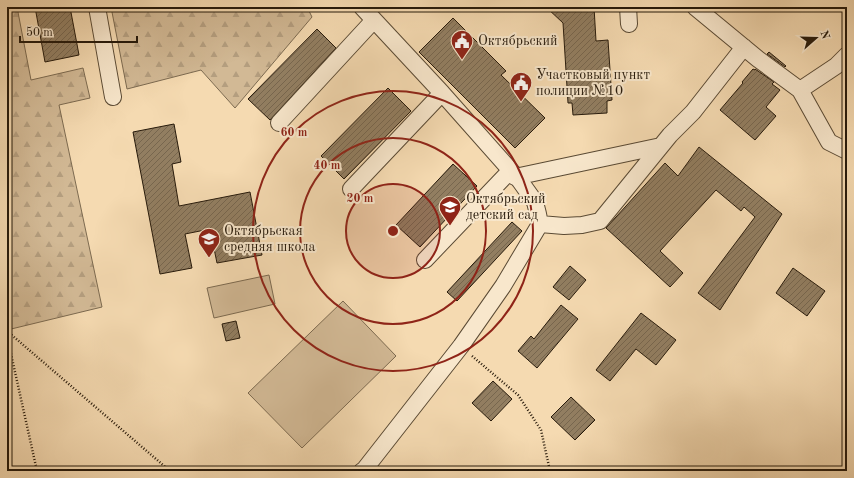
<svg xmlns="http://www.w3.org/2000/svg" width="854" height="478" viewBox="0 0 854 478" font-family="'Old Standard TT',serif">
  <defs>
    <pattern id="forest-firs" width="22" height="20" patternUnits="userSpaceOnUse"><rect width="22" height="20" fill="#d2b995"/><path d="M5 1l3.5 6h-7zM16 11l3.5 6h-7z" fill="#b49e7f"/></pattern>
    <pattern id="building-hatch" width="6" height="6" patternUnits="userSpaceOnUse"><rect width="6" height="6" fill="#927e61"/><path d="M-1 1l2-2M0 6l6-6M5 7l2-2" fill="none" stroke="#77664e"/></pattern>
  </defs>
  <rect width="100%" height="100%" fill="#f5dab1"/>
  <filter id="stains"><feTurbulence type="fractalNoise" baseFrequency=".005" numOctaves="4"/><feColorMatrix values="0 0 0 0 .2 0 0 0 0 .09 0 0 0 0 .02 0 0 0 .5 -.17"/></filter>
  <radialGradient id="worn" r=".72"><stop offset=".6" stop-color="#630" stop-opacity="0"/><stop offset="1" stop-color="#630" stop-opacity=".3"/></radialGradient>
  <path fill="#d2b995" stroke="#7c6a50" d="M269 275 275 304 214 318 207 288Z
    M343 301 396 356 302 448 248 393Z"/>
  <path fill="url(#forest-firs)" stroke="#7c6a50" d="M7 7H17L31 80 83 68 90 98 59 105 102 307 7 330Z
    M111 7H307L312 17 235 108 201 70 127 89Z"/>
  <path fill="url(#building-hatch)" stroke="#271a0b" d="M35 7H70L79 55 45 62Z
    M546 7H594L596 41 608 40 612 100 607 101V113L573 115 572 103H568L563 23Z
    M453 18 506 71 501 75 545 118 515 148 419 52Z
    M317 29 336 48 270 120 248 99Z
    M769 52 786 66 785 67 767 54Z
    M753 69 755 70V69L774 82 772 84 780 90 766 107 776 116 755 140 720 110 743 83 742 82Z
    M388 88 411 111 344 179 321 156Z
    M174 124 181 162 172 164 179 206 250 192 262 255 217 263 210 229 185 234 192 268 160 274 133 132Z
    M699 147 782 214 720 310 698 293 755 217 744 207 741 211 716 190 660 251 683 273 670 287 606 228 665 163 678 176Z
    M453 164 477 186 420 247 396 225Z
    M512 222 522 231 457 301 447 292Z
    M570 266 586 280 569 300 553 287Z
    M793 268 825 291 807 316 776 293Z
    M561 305 578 319 537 368 518 351 531 336 534 339Z
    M641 313 676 340 656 365 636 349 610 381 596 370Z
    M236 321 240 338 226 341 222 324Z
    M493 381 512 399 491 421 472 403Z
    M571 397 595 420 575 440 551 417Z"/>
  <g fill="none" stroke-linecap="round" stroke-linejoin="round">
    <g stroke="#5a4a34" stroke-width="18">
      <path id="minor" d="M97 7 113 97
        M628 7 629 24
        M695 7 758 59 800 90
        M847 55 836 66 800 90 829 142 847 151
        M279 123 374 20
        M515 177 661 146
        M351 189 442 93
        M540 224 564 226 582 225 600 221 670 135 693 112 744 47
        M425 260 510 171
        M362 471 364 470 461 346 503 286 540 224 538 214 535 202 520 181 442 93 362 7"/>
    </g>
    <path stroke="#271a0b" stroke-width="2.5" stroke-dasharray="1 2" stroke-linecap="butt" d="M7 331 170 471
      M7 336 37 471
      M472 356 518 395 541 430 550 471"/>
    <use href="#minor" stroke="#f8e7cc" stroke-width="16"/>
  </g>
  <circle cx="393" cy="231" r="47" fill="#8f2418" fill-opacity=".12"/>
  <g fill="none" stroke="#8f2418" stroke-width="2">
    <circle cx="393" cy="231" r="47"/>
    <circle cx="393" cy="231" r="93"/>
    <circle cx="393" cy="231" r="140"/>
  </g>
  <defs>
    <g id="civic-pin" transform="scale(1.15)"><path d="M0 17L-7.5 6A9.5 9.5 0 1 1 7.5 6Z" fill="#8f2418" stroke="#f8e7cc"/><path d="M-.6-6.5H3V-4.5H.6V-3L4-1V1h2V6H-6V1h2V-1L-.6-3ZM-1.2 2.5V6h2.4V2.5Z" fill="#fff"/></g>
    <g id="school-pin" transform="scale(1.15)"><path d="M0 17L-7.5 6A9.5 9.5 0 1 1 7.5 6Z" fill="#8f2418" stroke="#f8e7cc"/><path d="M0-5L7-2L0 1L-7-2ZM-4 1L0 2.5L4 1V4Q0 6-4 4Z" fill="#fff"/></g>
  </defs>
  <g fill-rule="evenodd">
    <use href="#civic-pin" x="462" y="41"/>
    <use href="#civic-pin" x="521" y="83"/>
    <use href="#school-pin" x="450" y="207"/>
    <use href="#school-pin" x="209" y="239"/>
  </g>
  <g text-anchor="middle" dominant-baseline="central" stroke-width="4" stroke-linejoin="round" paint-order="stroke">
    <g font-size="14" fill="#271a0b" stroke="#f8e7cc" text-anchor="start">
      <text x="478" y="41">Октябрьский</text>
      <text x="536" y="75">Участковый пункт<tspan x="536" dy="16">полиции №10</tspan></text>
      <text x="466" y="199">Октябрьский<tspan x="466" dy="16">детский сад</tspan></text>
      <text x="224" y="231">Октябрьская<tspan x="224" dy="16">средняя школа</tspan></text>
    </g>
  </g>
  <circle cx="393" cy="231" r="6" fill="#8f2418" stroke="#f8e7cc" stroke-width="2"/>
  <g font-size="12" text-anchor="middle" font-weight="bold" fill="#8f2418" stroke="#f8e7cc" stroke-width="4" stroke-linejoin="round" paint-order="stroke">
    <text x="294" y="136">60 m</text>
    <text x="327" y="169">40 m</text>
    <text x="360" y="202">20 m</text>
  </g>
  <rect width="854" height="478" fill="none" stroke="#f5dab1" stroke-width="24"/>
  <rect x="8" y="8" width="838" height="462" fill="none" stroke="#271a0b" stroke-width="2"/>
  <rect x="12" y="12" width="830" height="454" fill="none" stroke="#271a0b"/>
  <g transform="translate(816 38) rotate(70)" stroke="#f8e7cc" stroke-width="3" paint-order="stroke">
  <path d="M0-3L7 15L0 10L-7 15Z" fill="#271a0b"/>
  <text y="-6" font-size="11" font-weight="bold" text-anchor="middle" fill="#271a0b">N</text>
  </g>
  <path d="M20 36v6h117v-6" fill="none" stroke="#271a0b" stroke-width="2"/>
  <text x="26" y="36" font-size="12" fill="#271a0b" stroke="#f8e7cc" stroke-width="3" paint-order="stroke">50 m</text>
  <rect width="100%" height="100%" filter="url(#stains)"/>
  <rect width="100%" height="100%" fill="url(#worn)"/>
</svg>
